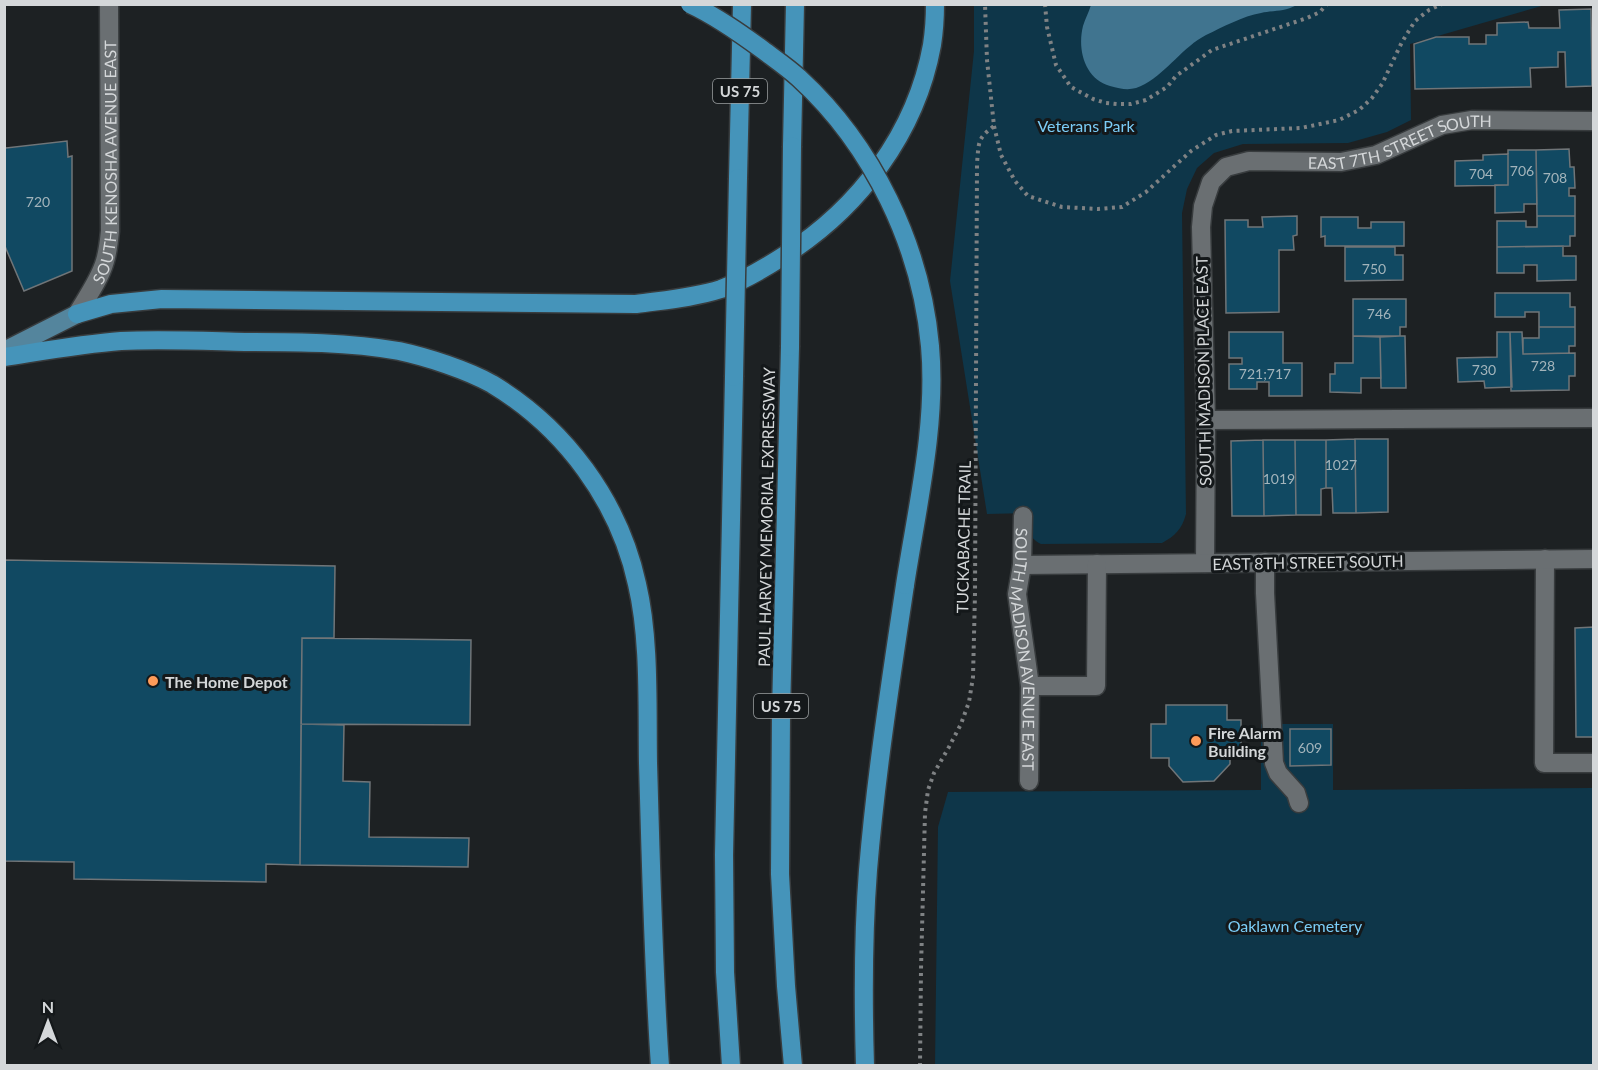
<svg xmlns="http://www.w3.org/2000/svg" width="1598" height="1070" viewBox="0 0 1598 1070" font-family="Lato,sans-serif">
  <rect width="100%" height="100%" fill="#1d2123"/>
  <path fill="#0e3649" d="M974 5H1545L1410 44 1411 120 1387 132 1348 143 1243 144 1214 153 1197 168 1187 189 1182 213 1186 514C1182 529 1175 536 1162 543L1041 544C1027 537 1028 527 1027 513L987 514 950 281 974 51Z
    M1261 724H1333V790L1593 788V1065L935 1066 938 827 948 792 1261 790Z"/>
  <path fill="#40748f" d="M1091 5V4L1297 5C1283 12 1276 10 1261 13 1243 16 1223 27 1206 35 1183 47 1168 71 1145 84 1133 91 1124 90 1110 86 1085 79 1077 50 1083 26 1085 19 1089 12 1091 5Z"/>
  <path fill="#114962" stroke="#707578" stroke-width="1.5" d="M1591 9 1592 86 1566 87 1565 52H1558V67L1530 68 1531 87 1415 89 1414 44 1436 37H1469V44H1486V35H1497V23L1528 22 1529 28H1560L1559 10Z
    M67 141 68 157 72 156V271L24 291 4 244V146L6 148Z
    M1569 149 1570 167H1574L1575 188H1569V196H1575V216H1537L1536 150Z
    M1508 150H1536L1537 204H1524V212L1495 213V185H1508Z
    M1508 154V185L1455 186V161L1483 160V155Z
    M1297 216V235L1293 236 1294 250H1279V312L1226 313 1225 220H1248V227H1263L1262 217Z
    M1537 216H1575V236H1570V246L1497 247V221H1526V227H1537Z
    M1321 217H1358V228H1371V222H1404V246H1325V236L1321 237Z
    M1563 246V256H1576V280L1537 281V265H1524V273H1497V247Z
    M1345 247H1395V255H1403V280L1345 281Z
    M1495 293H1570V307H1575V327H1539V312H1525V317H1495Z
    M1353 299H1406V327H1400V336H1353Z
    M1539 327H1575V346H1569V353L1523 354V338H1539Z
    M1229 332H1283V363H1302V396H1269V382H1257V389H1229V364H1242V358H1229Z
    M1497 332H1510L1512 387 1485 388 1484 381 1458 382 1457 358 1497 357Z
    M1510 332H1522L1523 354 1575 353V376H1569V390L1511 391Z
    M1353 336 1380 337 1381 378H1361V393L1330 392V374H1335V363H1353Z
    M1400 336H1405L1406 388H1381L1380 337Z
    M1355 439 1356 513H1333L1332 488H1326V440Z
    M1355 439H1388V512L1356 513Z
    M1263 440 1264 516H1232L1231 441Z
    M1263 440H1295L1296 515 1264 516Z
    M1295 440H1326V488L1321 489V515H1296Z
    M4 560 335 566 334 638H302L300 865 266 864V882L74 879V862L4 861Z
    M1594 627V737H1576L1575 628Z
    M302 638 471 640 470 725 301 724Z
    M1166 705H1227V720H1241V757H1230V764L1214 781 1183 782 1169 766V758H1151V724H1166Z
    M301 724 344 725 343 781 370 782 369 837 469 838 468 867 300 865Z
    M1290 729H1331V765L1290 766Z"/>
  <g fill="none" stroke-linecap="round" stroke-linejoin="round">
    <g stroke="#383c3e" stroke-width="21">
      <g id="minor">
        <path id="s1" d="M77 314C87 297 100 279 105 261 108 251 109 241 110 231L109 4"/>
        <path d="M1206 420 1594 418"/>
        <path id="s2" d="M1023 516 1022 565 1017 594 1030 686 1029 781"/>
        <path d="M1545 559 1544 763H1594"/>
        <path d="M1265 562V593L1274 763 1278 773 1296 793 1299 803"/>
        <path id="s3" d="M1205 563 1206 420 1201 227 1203 206 1211 182 1226 167 1249 161 1341 162 1376 155 1442 125 1472 120 1594 121"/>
        <path d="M1022 565 1594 559"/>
        <path d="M1030 686H1096L1097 564"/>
      </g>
    </g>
    <g stroke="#383c3e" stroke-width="21">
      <path id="major" d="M4 351 77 314"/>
    </g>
    <g stroke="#383c3e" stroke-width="21">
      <path id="highway" d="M792 146 795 4
        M738 178 742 4
        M77 314 111 304 162 299 636 304C664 300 693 298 721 289 743 281 765 268 785 255 859 208 916 133 932 45 934 32 935 18 935 4
        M790 347 781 713 780 874 786 986 793 1066
        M4 357C43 351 82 344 121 341 162 339 204 341 245 342 296 342 348 342 399 351 427 357 467 370 492 384 565 428 619 501 637 584 650 639 647 706 648 763 651 864 653 965 660 1066
        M731 1066 725 972 724 855 734 377
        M865 1066C863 1000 863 935 868 870 876 774 891 679 905 585"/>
    </g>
    <path stroke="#7f8284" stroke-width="4" stroke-dasharray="3 4.5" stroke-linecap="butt" d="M1045 4 1047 27 1056 65 1071 87 1093 99 1106 103 1117 104H1131L1146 100 1167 87 1176 76 1212 50 1307 18 1320 12 1327 4
      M994 126 1001 155 1015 181 1028 196 1062 207 1098 209 1122 207 1146 192 1191 151 1216 135 1232 131 1301 128 1339 120 1359 110 1372 98 1382 84 1402 42 1415 21 1429 10 1442 4
      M920 1066 921 969 925 813 928 790 934 773 949 747 961 724 969 702 973 677 975 594 977 163C979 142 977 139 994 126L987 60 985 4"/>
    <use href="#minor" stroke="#6a6f72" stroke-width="18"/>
    <use href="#major" stroke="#54859d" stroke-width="18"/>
    <use href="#highway" stroke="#4594ba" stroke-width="18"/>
    <g stroke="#383c3e" stroke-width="21" stroke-linecap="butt">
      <path id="highway-bridge" d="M690 4C716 16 740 33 763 50 775 59 788 68 799 78 873 146 921 246 930 346 937 424 917 507 905 585
        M790 347 792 146
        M734 377 738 178"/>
    </g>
    <use href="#highway-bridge" stroke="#4594ba" stroke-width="18"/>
  </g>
  <g fill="#fe9b59" stroke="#14181a" stroke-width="2">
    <circle cx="153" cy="681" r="6"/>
    <circle cx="1196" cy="741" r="6"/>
  </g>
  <g text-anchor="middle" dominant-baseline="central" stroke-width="6" stroke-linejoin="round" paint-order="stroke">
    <g font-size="14" fill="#a3b4bb">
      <text x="1522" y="170">706</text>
      <text x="1481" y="173">704</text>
      <text x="1555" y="177">708</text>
      <text x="38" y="201">720</text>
      <text x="1374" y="268">750</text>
      <text x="1379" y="313">746</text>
      <text x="1543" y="365">728</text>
      <text x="1484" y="369">730</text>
      <text x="1265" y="373">721;717</text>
      <text x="1341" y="464">1027</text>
      <text x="1279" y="478">1019</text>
      <text x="1310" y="747">609</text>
    </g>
    <g fill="#14181a" stroke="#9a9ea0" stroke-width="1.5">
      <rect x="713" y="79" width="54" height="24" rx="4.5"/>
      <rect x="754" y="694" width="54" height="24" rx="4.5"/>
    </g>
    <g font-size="15" font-weight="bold" fill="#d4d7d9">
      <text x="740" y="91">US 75</text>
      <text x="781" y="706">US 75</text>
    </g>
    <g font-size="16" fill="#7bcdf7" stroke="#14181a">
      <text x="1086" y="125">Veterans Park</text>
      <text x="1295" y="925">Oaklawn Cemetery</text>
    </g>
    <g font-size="16" fill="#d4d7d9" stroke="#14181a">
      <text stroke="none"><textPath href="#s3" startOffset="582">EAST 7TH STREET SOUTH</textPath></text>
      <text stroke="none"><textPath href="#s1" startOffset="159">SOUTH KENOSHA AVENUE EAST</textPath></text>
      <text transform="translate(1203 371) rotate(-91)">SOUTH MADISON PLACE EAST</text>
      <text transform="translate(766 517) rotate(-89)">PAUL HARVEY MEMORIAL EXPRESSWAY</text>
      <text transform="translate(963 537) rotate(-89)">TUCKABACHE TRAIL</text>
      <text transform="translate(1308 562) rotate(-1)">EAST 8TH STREET SOUTH</text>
      <text stroke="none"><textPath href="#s2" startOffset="134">SOUTH MADISON AVENUE EAST</textPath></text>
    </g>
    <g font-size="16" font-weight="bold" fill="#d4d7d9" stroke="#14181a" text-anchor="start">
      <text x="165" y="681">The Home Depot</text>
      <text x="1208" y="732">Fire Alarm<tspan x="1208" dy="18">Building</tspan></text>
    </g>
  </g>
  <rect width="1598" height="1070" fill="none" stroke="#d4d7d9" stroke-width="12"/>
  <g transform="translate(48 1022)" stroke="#14181a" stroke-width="4.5" paint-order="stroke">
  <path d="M0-4.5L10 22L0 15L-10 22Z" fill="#d4d7d9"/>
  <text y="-9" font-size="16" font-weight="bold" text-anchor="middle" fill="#d4d7d9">N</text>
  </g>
</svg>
